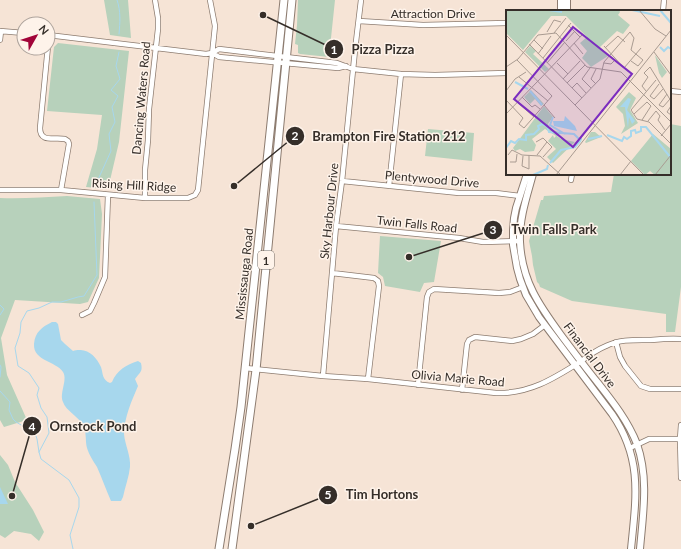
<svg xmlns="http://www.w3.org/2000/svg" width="681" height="549" viewBox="0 0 681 549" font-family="Lato,sans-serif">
  <rect width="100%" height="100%" fill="#f6e4d6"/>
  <path fill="#b7d1bb" d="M104 0H128L131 38 110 35Z
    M298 0H335L329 57 300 54 298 53V45L295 44 297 25Z
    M58 43 129 51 119 142 108 189 86 187 97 149 102 115 47 111 54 47Z
    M670 124 681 126V287L675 332H666V314L572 301 540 287 539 284 537 282 533 265 532 256 529 241 541 200H543L544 196 611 192 614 174H670Z
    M428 129 474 133 472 161 425 156Z
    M67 196 100 199 102 214 99 278 88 302 80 304 15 300 1 338 7 375 27 420 4 427 0 420V198C22 199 45 197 67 196Z
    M380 236 441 241 434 282 424 283 420 292 385 286 383 277 378 273Z
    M0 455 8 465 15 482 33 510 44 532 39 541 31 534 14 531 5 538 0 535Z"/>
  <path fill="#a7d7ed" d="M52 322H56L58 324 61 340 65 344 73 351C75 350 77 350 79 350 89 349 97 358 101 367 103 373 102 380 110 383L112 382C117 370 126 365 138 361L141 363C143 372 140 372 135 379L138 386C132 400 124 418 124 434 125 445 131 456 130 467 129 477 125 487 123 497L121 501H111C106 490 102 478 97 467 94 462 89 455 87 448 85 441 87 433 83 425 78 416 66 411 63 402 59 393 68 380 63 372 56 361 33 361 34 344 35 332 42 327 52 322Z
    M0 487 8 504H0Z"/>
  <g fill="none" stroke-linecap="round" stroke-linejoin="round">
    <path stroke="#a7d7ed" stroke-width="1" d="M117 0C121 11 120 23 119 34
      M96 184 111 151 109 134 115 122 112 107 118 96 111 90 120 79 116 66 119 52
      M0 305 4 309 0 315
      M0 365 1 367 0 377
      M0 391 10 402 9 410 13 419 16 422 35 433 37 439 39 452 41 459 69 480 79 498V507L70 535 73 549
      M39 452 49 433 47 417 41 408 37 395 39 388 29 373 18 366 15 348 20 333 21 322 27 311 39 308 52 302H61L78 297 84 296 97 275 94 202"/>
    <g stroke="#8d7c70" stroke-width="6">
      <path id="street" d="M663 11 664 0
        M359 21 423 25 507 23
        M0 31 24 33
        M48 35 206 54 212 53 219 49 337 63 353 69 401 74 435 75 507 73
        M49 36 40 128C40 143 54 137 65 139L68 141 69 144 61 190
        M0 40 1 31
        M212 53 219 57 338 68 346 66
        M670 91 681 92
        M571 180 572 174
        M342 181 459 193H496L520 196
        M389 186 401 74
        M0 190H61L145 198H188L195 195 198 190 215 26 210 0
        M145 198V170L148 140 149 109 158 29V18L155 0
        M336 226 459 238 483 242 520 241
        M332 273 374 278 378 281 379 286 368 379
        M82 315 90 311 94 303 105 277 108 195
        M616 342 620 357 625 366 641 386 650 389H681
        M245 368 323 376 368 379 496 393C529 394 553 379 580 362 588 356 596 350 606 346 620 339 635 340 651 340 661 339 671 338 681 339
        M323 376 332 273 336 226 342 181 355 50 361 0
        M418 385 427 297 429 292 434 289 499 293 510 292 523 287
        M462 390 467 344 469 340 475 337 512 341 521 339 533 334 545 325
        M681 425 680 439 681 478
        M630 448 649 439H680"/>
    </g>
    <g stroke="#8d7c70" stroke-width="8">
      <path id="secondary" d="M561 11V0
        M567 11V0
        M527 174 516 208 514 218 513 230V245L517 268 520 279 526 295 539 317 612 414C643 459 636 498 631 549
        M533 174C527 196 519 219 520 242 522 281 539 305 561 335 573 351 585 367 598 383 613 402 628 421 637 444 649 478 643 514 640 549"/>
    </g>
    <g stroke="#8d7c70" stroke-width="9">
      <path id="primary" d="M219 549 235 449 241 407 284 0
        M232 549 256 370 292 0"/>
    </g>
    <use href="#street" stroke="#fff" stroke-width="4.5"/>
    <use href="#secondary" stroke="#fff" stroke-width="6"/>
    <use href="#primary" stroke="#fff" stroke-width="7"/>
  </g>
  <g text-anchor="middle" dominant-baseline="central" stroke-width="3" stroke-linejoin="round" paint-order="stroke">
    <rect fill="#fef3ea" stroke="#716963" stroke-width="1" x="258" y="251" width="16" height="18" rx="3"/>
    <g font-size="11" font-weight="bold" fill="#352e29">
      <text x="266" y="260">1</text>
    </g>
    <g font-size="12" fill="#352e29" stroke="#fef3ea">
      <text x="433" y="13">Attraction Drive</text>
      <text transform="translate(141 98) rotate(-85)">Dancing Waters Road</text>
      <text transform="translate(432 179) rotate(5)">Plentywood Drive</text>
      <text transform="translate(134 185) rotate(3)">Rising Hill Ridge</text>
      <text transform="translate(329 211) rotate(-84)">Sky Harbour Drive</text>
      <text transform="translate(417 224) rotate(6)">Twin Falls Road</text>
      <text transform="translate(244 274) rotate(-84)">Mississauga Road</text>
      <text transform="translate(590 355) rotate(53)">Financial Drive</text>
      <text transform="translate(458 378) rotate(5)">Olivia Marie Road</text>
    </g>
  </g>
  <g transform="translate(506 10)">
    <rect width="165" height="165" fill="#f6e4d6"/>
    <path d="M0 0H113L114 2 112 5 124 15 117 24 111 21 94 37 102 46 85 57 76 48 81 41 74 33 81 27 60 6H45L17 40 0 23ZM24 36 30 41 27 44 43 59 39 62 19 42ZM149 45 161 62 156 68 153 63ZM25 80 38 94 35 96 29 89 24 94 18 87ZM123 82 130 88 124 100 132 113 115 124 119 116 117 104 110 97ZM38 96 47 107 42 114 44 119 55 123 51 126 55 129 69 132 47 153 41 147 50 139 42 131 47 125 48 128 50 126 39 119 26 129 30 135 28 141 19 142 14 139 9 141 7 138ZM85 122H89L95 127 80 133 79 132ZM147 124 165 139V165H149L144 161 139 165 125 151Z" fill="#b7d1bb"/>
    <path d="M122 88 125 89 121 100 129 111 126 114 123 107 122 118 119 97H114ZM59 106 69 116 71 121 48 116 47 111H58Z" fill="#a7d7ed"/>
    <path fill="none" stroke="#a7d7ed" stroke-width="2" d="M43 0 56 2M126 0 154 6M154 0 165 13M154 37 158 41 162 37 165 39M9 72 22 79M24 81 36 95M47 107 44 115 59 124M101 125 116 131 118 127 121 129 125 126V121L129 120 130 123 135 121V117H140L165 148M82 129 96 126M0 138 5 131 9 133 13 129 20 130V125L28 124 33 119 32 116 36 114 41 116 43 122 68 124 73 129H76M44 153 55 140 69 137 75 130M27 165 41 159 42 155"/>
    <path fill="none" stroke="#a99b91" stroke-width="1" d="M133 0 149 19 160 26M62 15 74 27M41 22 48 10 55 12M48 23 60 8M0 25 138 165M28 30 37 39M60 31 69 21M68 33 77 44M23 34 76 88M98 36 118 58 135 38M99 38 112 26 119 32M148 42 165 65M32 44 45 26M37 48 65 13M41 53 59 32M51 53 62 64M98 53 105 54 109 50M0 57 12 49 32 25 50 23 81 57 115 62 165 112M84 58 76 69 85 78M13 67 42 91M57 69 74 51M150 70 125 100 131 109 143 112 165 134M32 71 77 24M61 73 79 55M90 74 85 69 90 59M153 74 144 86 148 89 157 79M66 78 71 73 80 83M0 81 9 69 20 62M140 81 136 76 142 67 138 63 144 57 165 91M161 84 153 95 157 97 164 89M16 87 26 97 29 95 34 99M0 90 17 108 13 114 18 118 46 86 11 50M11 92 28 107M38 95 49 108M69 95 94 69 98 52 124 22 128 28 125 40 137 50 132 56 125 51M165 96 161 102 165 105M0 104 32 71M128 104 141 92 145 96 136 110M142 111 150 101 154 106 152 110 159 120M155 126 165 114M30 132 37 128 46 137 37 147M2 145 6 140 16 145 34 146 55 165M31 145 41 132M17 146 16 156 23 159V145M4 152H10L11 144M50 165 165 20M114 165 125 151M149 165 165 145"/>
    <path fill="#7b2cbf" fill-opacity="0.15" stroke="#7b2cbf" stroke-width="2" d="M67 17 126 64 67 137 8 89Z"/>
    <rect width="165" height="165" fill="none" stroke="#352e29" stroke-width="2"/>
  </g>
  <path fill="none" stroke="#352e29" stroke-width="1.5" d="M263 15L334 49M234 186L295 136M409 257L493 230M12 496L32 426M251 526L328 495"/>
  <g fill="#352e29" stroke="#fef3ea" stroke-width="1.5">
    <circle cx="263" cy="15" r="4"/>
    <circle cx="234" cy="186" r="4"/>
    <circle cx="409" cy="257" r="4"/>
    <circle cx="12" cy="496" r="4"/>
    <circle cx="251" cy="526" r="4"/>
    <circle cx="334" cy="49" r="10"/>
    <circle cx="295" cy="136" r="10"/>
    <circle cx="493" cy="230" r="10"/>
    <circle cx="32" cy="426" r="10"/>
    <circle cx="328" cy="495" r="10"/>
  </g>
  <g font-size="12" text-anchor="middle" font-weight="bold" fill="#fff">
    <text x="334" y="54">1</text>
    <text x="295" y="140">2</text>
    <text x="493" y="234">3</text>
    <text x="32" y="431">4</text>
    <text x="328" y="499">5</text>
  </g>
  <g font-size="13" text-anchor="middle" font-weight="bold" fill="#352e29" stroke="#fef3ea" stroke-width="3" stroke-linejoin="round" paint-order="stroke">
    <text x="383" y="54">Pizza Pizza</text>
    <text x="389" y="141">Brampton Fire Station 212</text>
    <text x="554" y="234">Twin Falls Park</text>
    <text x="93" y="431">Ornstock Pond</text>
    <text x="382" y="499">Tim Hortons</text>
  </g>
  <g transform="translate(36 36) rotate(51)"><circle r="19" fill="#fef3ea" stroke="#aea49d"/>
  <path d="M0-3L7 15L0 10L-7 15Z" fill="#a20439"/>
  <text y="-6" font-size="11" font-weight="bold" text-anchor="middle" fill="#352e29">N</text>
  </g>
</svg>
